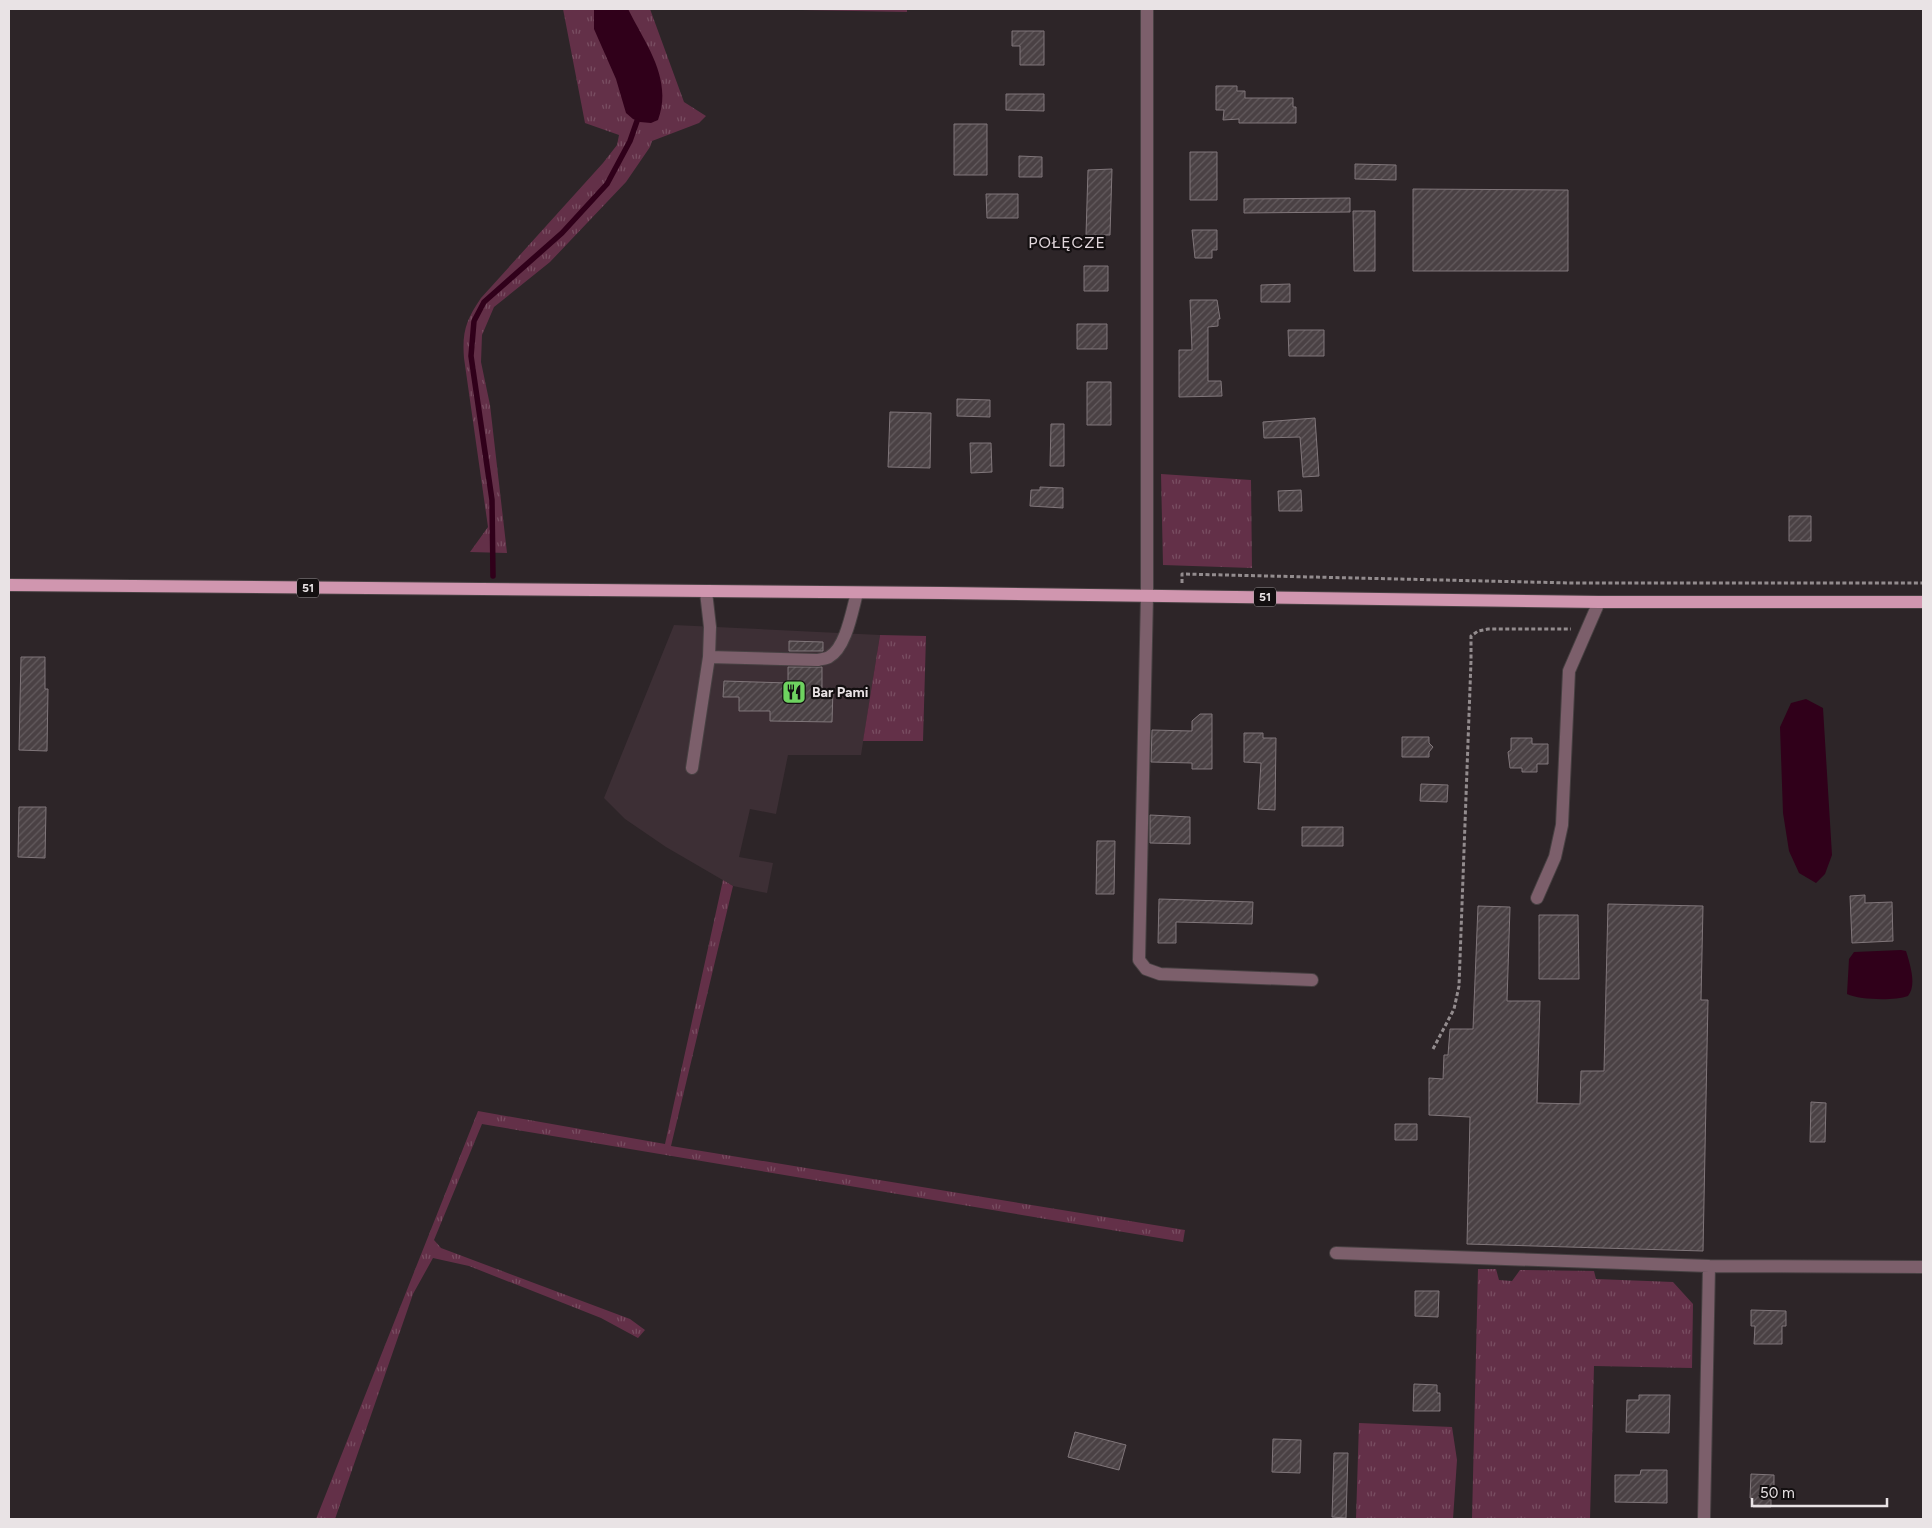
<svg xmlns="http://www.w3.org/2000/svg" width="1932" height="1528" viewBox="0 0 1932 1528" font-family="Figtree,sans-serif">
  <defs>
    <pattern id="grass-tufts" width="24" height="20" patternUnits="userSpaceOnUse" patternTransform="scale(1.25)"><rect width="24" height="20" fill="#633048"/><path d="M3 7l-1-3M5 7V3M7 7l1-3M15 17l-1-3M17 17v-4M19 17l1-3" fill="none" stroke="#794e62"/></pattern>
    <pattern id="building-hatch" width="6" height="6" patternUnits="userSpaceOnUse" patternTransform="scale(1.25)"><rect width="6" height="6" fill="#4a4144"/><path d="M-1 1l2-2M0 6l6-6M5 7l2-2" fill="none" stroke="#645c5f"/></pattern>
  </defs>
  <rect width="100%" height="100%" fill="#2d2528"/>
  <path fill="#3d2f35" d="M674 625 880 635 861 755H788L776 814 750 809 739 857 773 863 767 893 733 886 666 847 625 819 604 798Z"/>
  <path fill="url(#grass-tufts)" d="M563 9H650L684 102 706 116 699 123 652 141 650 147 626 182 550 262 494 307 482 335 481 362 490 405 507 553 470 552 488 527 464 358C462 332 466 320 481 298L603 163 617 145 619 135 585 123Z
    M800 9H907V12L802 10Z
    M1161 474 1251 480 1252 568 1163 565Z
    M880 635 926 636 923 741H863Z
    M723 880 733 886 671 1146 1185 1230 1183 1242 482 1124 434 1240 441 1248 630 1319 645 1330 638 1338 601 1318 469 1266 433 1258 413 1294 335 1519H316L478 1111 665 1144Z
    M1478 1269H1496L1499 1280 1512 1281 1520 1270 1594 1271 1596 1279 1673 1282 1693 1304 1692 1368 1594 1366 1590 1519H1472Z
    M1359 1423 1452 1427 1457 1460 1453 1519H1356Z"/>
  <path fill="#30001a" d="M594 9H628C646 45 673 79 658 120L651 123 640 122 633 119 626 113 616 79 594 29Z
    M1806 699 1823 708 1832 855 1825 874 1816 883 1799 873 1789 851 1783 813 1780 727 1791 703Z
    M1901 950 1906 951C1910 964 1917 985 1908 996 1894 1001 1860 1000 1847 994L1849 959 1854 952Z"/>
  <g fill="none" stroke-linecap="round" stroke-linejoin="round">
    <path stroke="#30001a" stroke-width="5.5" d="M493 576 492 500 471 356 474 321 484 302 562 233 607 184 630 141 637 121"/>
  </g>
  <path fill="url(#building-hatch)" stroke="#80767a" d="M1012 31H1044V65H1020V46H1012Z
    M1216 86H1237V91H1245V98H1293V107H1296V123H1239V119L1223 120 1224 110H1216Z
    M1006 94H1044V111L1006 110Z
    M954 124H987V175H954Z
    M1190 152H1217V200H1190Z
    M1019 156 1042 157V177H1019Z
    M1355 164 1396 165V180L1355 179Z
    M1112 169 1110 235H1086L1088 170Z
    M1413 189 1568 190V271H1413Z
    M986 194H1018V218H987Z
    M1350 198V212L1244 213V199Z
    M1353 211H1375V271H1354Z
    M1192 230H1217V250H1212V258H1195Z
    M1084 266H1108V291H1084Z
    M1290 284V302H1261V285Z
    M1190 300H1217L1220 319H1218V326L1208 327V381H1221L1222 396 1179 397V350H1192Z
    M1077 324H1107V349H1077Z
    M1288 330H1324V356H1289Z
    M1087 382H1111V425H1087Z
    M957 399 990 400V417L957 416Z
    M890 412 931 413 930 468 888 467Z
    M1315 418 1319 476 1303 477 1300 437 1264 438 1263 422Z
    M1051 424H1064V466H1050Z
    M970 443H991L992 472 971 473Z
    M1040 487 1063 488V508L1030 506 1031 490H1040Z
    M1301 490 1302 511H1279L1278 491Z
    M1789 516H1811V541H1789Z
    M789 641 823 642V651H789Z
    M21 657H45V689H48L47 751 19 750Z
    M788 667H822V689H833L832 722 770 721V711H739V697H723L724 681 788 683Z
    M1200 714H1212V769H1192V763L1151 762 1152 730 1192 731V721Z
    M1244 733H1263V738H1276L1275 810 1258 809 1261 763 1244 762Z
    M1402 737H1429V743L1433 747 1429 752V757H1402Z
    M1511 738H1532V744H1548V764H1537V772H1522V768H1510L1508 752 1511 750Z
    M1421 784 1448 785 1447 802 1420 801Z
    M19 807H46L45 858 18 857Z
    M1150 815 1190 817V844L1150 843Z
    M1302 827H1343V846H1302Z
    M1097 841H1115L1114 894H1096Z
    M1865 895V903L1892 902 1893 941 1852 943 1850 896Z
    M1159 899 1253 902 1252 924 1176 922V943H1158Z
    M1608 904 1703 906 1701 1000H1708L1703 1251 1467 1244 1470 1117 1429 1115V1078L1443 1079 1444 1055H1448L1450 1029H1473L1478 906 1510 907 1507 1001H1540L1537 1103 1580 1104 1581 1071H1604Z
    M1539 915H1578L1579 979H1539Z
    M1811 1102 1826 1103 1825 1142H1810Z
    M1395 1124H1417V1140H1395Z
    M1415 1291H1439L1438 1317 1415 1316Z
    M1751 1310 1786 1311V1326H1782V1344H1754L1755 1326H1751Z
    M1414 1384 1437 1385V1393H1440V1411H1413Z
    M1639 1395H1670L1669 1433 1626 1432 1627 1400H1639Z
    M1075 1432 1126 1445 1119 1470 1068 1457Z
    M1273 1439 1301 1440 1300 1473 1272 1472Z
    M1334 1453H1348L1346 1518 1332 1517Z
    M1641 1470H1667V1503L1615 1502V1475H1640Z
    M1751 1474 1774 1475V1498H1771V1507H1753L1752 1498H1750Z"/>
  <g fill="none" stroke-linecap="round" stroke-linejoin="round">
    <g stroke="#474042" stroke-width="14">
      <path id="minor" d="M1147 9V596L1139 960 1146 969 1160 974 1312 980
        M706 592 710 627 709 657 818 660C821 659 826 659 829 657 846 648 852 611 857 593
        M692 768 709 657
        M1537 898 1555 857 1562 825 1569 671 1599 602
        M1336 1253 1709 1266
        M1704 1519 1709 1266 1923 1267"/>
    </g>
    <g stroke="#474042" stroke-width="14">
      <path id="major" d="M9 585 943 593 1599 602H1923"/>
    </g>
    <path stroke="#938c8e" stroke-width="3" stroke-dasharray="4 2.5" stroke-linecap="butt" d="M1182 583V574L1572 583H1923
      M1433 1049 1454 1009 1459 986 1471 661V636L1478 631 1488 629H1571"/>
    <use href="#minor" stroke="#7c5f6b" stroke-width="12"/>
    <use href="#major" stroke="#d096af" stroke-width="12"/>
  </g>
  <defs>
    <g id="restaurant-square" transform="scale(1.25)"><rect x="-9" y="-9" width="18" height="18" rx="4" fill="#6ed360" stroke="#130f10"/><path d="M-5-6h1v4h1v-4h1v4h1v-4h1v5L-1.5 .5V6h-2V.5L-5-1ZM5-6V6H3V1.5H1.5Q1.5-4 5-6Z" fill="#111"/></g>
  </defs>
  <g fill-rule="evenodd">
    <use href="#restaurant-square" x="794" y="692"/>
  </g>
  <g text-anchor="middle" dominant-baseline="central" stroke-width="4.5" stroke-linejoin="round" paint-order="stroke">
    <g fill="#130f10" stroke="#a9a3a5" stroke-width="1">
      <rect x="297" y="578.5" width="22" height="19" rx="4"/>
      <rect x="1254" y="587.5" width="22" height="19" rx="4"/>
    </g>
    <g font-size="12" font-weight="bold" fill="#e9e3e5">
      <text x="308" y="588">51</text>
      <text x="1265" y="597">51</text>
    </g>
    <g font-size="14" font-weight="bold" fill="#e9e3e5" stroke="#130f10" text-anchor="start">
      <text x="812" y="692">Bar Pami</text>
    </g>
    <g font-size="16" letter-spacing="1" fill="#e2d7dc" stroke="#130f10">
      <text x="1067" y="242">POŁĘCZE</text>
    </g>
  </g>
  <rect width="1932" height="1528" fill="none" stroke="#e9e3e5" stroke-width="20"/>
  <path d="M1752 1498v8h135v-8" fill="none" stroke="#e9e3e5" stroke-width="2.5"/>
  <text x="1760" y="1498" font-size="15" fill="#e9e3e5" stroke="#130f10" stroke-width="4" paint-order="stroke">50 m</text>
</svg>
